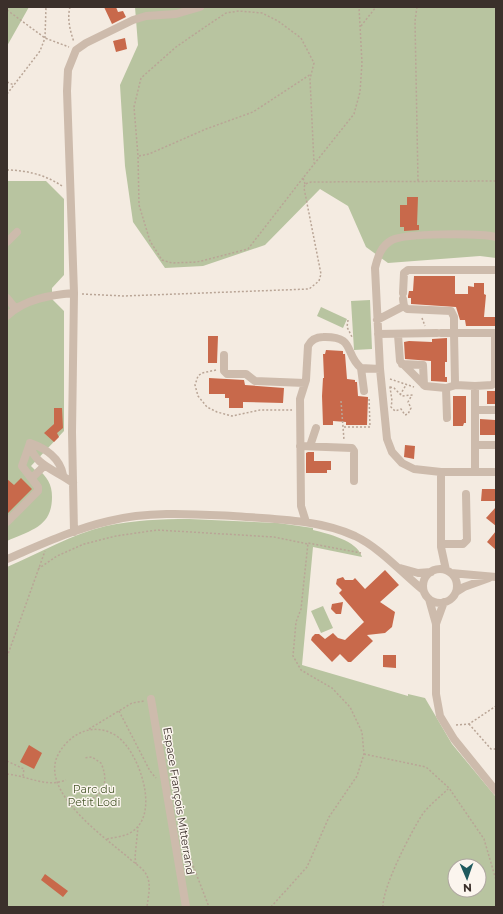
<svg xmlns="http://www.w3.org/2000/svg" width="503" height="914" viewBox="0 0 503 914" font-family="Montserrat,sans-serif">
  <rect width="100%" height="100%" fill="#f4ebe1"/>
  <path fill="#b8c4a0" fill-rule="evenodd" d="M7 7H29L7 46Z
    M135 7H496V258L480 256 388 263 366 247 348 206 320 189 265 245 203 266 165 268 133 222 125 166 120 85 138 45Z
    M7 181H46L64 199V275L52 288V299L64 311V431L31 466 35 470 37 468C47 477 52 484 52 497 52 527 31 530 7 541Z
    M370 300 372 349 354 350 351 301Z
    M321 307 347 319 343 328 317 316Z
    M189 519 278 523 313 528V530C328 534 357 540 362 557L313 547 302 665 408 696V694L425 698 452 744 496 797V907H7V567C40 553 72 534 106 526 134 520 161 519 189 519ZM455 866H479V890H455Z
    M323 606 333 628 321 633 311 611Z"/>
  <path fill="#c8694b" d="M104 7H116L118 12 123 11 126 17 112 24Z
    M125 38 127 49 116 52 113 41Z
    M407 197H418L417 225H419V230L404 231V227H400V205H407Z
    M414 276H455V294H468V286L474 287V283H484V294L486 295 484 317H496V326H466L465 320H460L456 307 411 304V298H408V296L409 291H413Z
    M208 336H218L217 363H208Z
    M447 338V362H445V377H447V382L431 381V361L405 359 404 342 409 341 432 342V339Z
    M326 350 343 351V354H345L347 379 355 380V382H357L358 396 368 397 367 425H346V422L333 421V425H323L322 396 323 378H324L323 354H325Z
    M209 378 244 380 245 385 284 388 283 403 243 402V408H229V398H225V394H209Z
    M487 391H496V404H487Z
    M453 396H466V423H464L463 426H453Z
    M54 408H62L63 428 57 433 59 437 54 442 44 433 54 424Z
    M480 419 495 420 496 435H480Z
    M405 445 415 446 414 459 404 457Z
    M308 452H314V461H331V470H327V473H306V453Z
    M21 478 32 489 7 514V479L14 485Z
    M482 489H496V501H481Z
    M496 507V526L486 518Z
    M496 531V550L487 542Z
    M385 570 399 585 380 602 395 612 392 627 385 633 367 635 373 641 351 662H348L340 654 332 662 311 640 312 637 315 634H319L325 639 333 633 338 638 345 640 364 622 339 593 342 590 336 584 337 579 343 577 345 580H353L355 578 365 589Z
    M343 602 341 614H336L331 609 332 604Z
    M383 655H396V668L383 667Z
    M29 745 42 753 34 769 20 762Z
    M45 874 68 891 63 897 41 880Z"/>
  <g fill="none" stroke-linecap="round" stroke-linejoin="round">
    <path stroke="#b9a596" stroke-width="1.5" stroke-dasharray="2 2" stroke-linecap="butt" d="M70 7C67 18 70 31 74 42
      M417 7 415 21 418 181
      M7 10 45 38 69 47
      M361 26 376 7
      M7 82 14 85
      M7 94 40 51 45 38 46 7
      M139 156 149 154 206 129 253 112 311 74
      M7 170C26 170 46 175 62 186
      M303 178 248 249 197 262 172 263 162 260 150 241 139 205 138 156 134 107 141 78 176 47 205 27 226 13 239 11 262 13 278 21 301 38 314 63 310 79 314 163
      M305 184 303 178 354 114 360 92 362 63 359 7
      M82 294 124 296 309 289 319 281 321 274 304 188 305 184 311 182 496 181
      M422 318 425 326
      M348 320 347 327 352 337
      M216 370 202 373 198 376 195 385 198 396 207 407 217 412 232 416 260 410H292
      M390 379 414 387
      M390 387 394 388 402 396 412 395 408 402 411 408 408 414 405 415 401 409 395 411 391 407 392 401Z
      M400 395 406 385
      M341 401 344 440
      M344 427H370L369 397
      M38 569 57 556 84 544 116 536 157 530 274 537 308 544
      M7 657 45 551
      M119 711 150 771 156 778
      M469 724 491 749H496
      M456 725 469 724 496 706
      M89 729 132 703 144 701
      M364 754 426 767 449 788 484 839 496 880
      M7 761 24 769 23 776
      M7 774C28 776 46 788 66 780
      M69 802C95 804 113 790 101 763L92 757 84 758
      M107 839C115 837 125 837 133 831 160 812 139 753 118 737 96 721 71 732 59 753 37 790 104 837 129 858 134 863 143 868 146 874 152 884 148 897 147 907
      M185 853 189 855 209 907
      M136 864 135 857 138 827
      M271 907 307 867 329 817 357 776 364 754 362 732 350 707 332 688 301 670 293 656 296 622 301 609 308 543 361 553
      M383 907C382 888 411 832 422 815 429 805 440 797 448 789"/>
    <path stroke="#cdbbac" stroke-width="8" d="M496 237C479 233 406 233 392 240 381 246 378 256 375 268L380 369 387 439 392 452 402 463 414 469 441 472H496
      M7 242 17 232
      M403 293 404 273 408 270H496
      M7 298 15 308
      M403 299 404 306 407 309 451 311 454 317V333H441
      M7 316C24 299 51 295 74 293
      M377 320 404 306
      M378 334 437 333
      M398 335 400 361 425 386 446 388 456 385
      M224 355V371L227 374H246L255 381 305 383
      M402 364 423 365 424 385
      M361 368 364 391
      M475 386 492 385 495 382V333
      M446 388 447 418
      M475 410H496
      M30 443C32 465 58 471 73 483
      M30 443C45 448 60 458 63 475
      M475 445H496
      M300 446 352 448 354 451V481
      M310 446 316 428
      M441 472V547L446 570
      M475 472V386L456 385 455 382 454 333H496
      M32 478 44 466
      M7 522 38 491V487L22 466 30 443
      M306 522 301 506 300 399 306 380 308 346C311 340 316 337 323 337 356 336 344 354 361 368L380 369
      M74 532 72 432 74 293 67 91 68 70 76 50 86 43 133 20 146 16 176 14 200 7
      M441 544H463L467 540 466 494
      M7 559C40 545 74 529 109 521 149 511 192 514 233 516 273 519 317 519 355 536 380 548 401 572 423 590
      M400 568 418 573 431 572
      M423 586a17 17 0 1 1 34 0a17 17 0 1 1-34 0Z
      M451 573 496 577
      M456 592 464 587 489 578
      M429 599 436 624V694L440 716 454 739 496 791
      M436 624 444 602
      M151 699 186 907"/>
  </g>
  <g text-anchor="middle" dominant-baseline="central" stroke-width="3" stroke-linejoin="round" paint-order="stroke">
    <g font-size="11" fill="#4a5a2e" stroke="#fbf5ee">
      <text x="94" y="789">Parc du<tspan x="94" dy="13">Petit Lodi</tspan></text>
    </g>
    <g font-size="11" fill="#3b302b" stroke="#fbf5ee">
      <text transform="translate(179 801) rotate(81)">Espace François Mitterrand</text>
    </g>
  </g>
  <rect width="503" height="914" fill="none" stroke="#3b302b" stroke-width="16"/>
  <g transform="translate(467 878) rotate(178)"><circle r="19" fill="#fbf5ee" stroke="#aea6a0"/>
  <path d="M0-3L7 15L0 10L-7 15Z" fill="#1f5a5e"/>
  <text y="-6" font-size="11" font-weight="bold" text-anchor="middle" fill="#3b302b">N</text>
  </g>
</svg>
